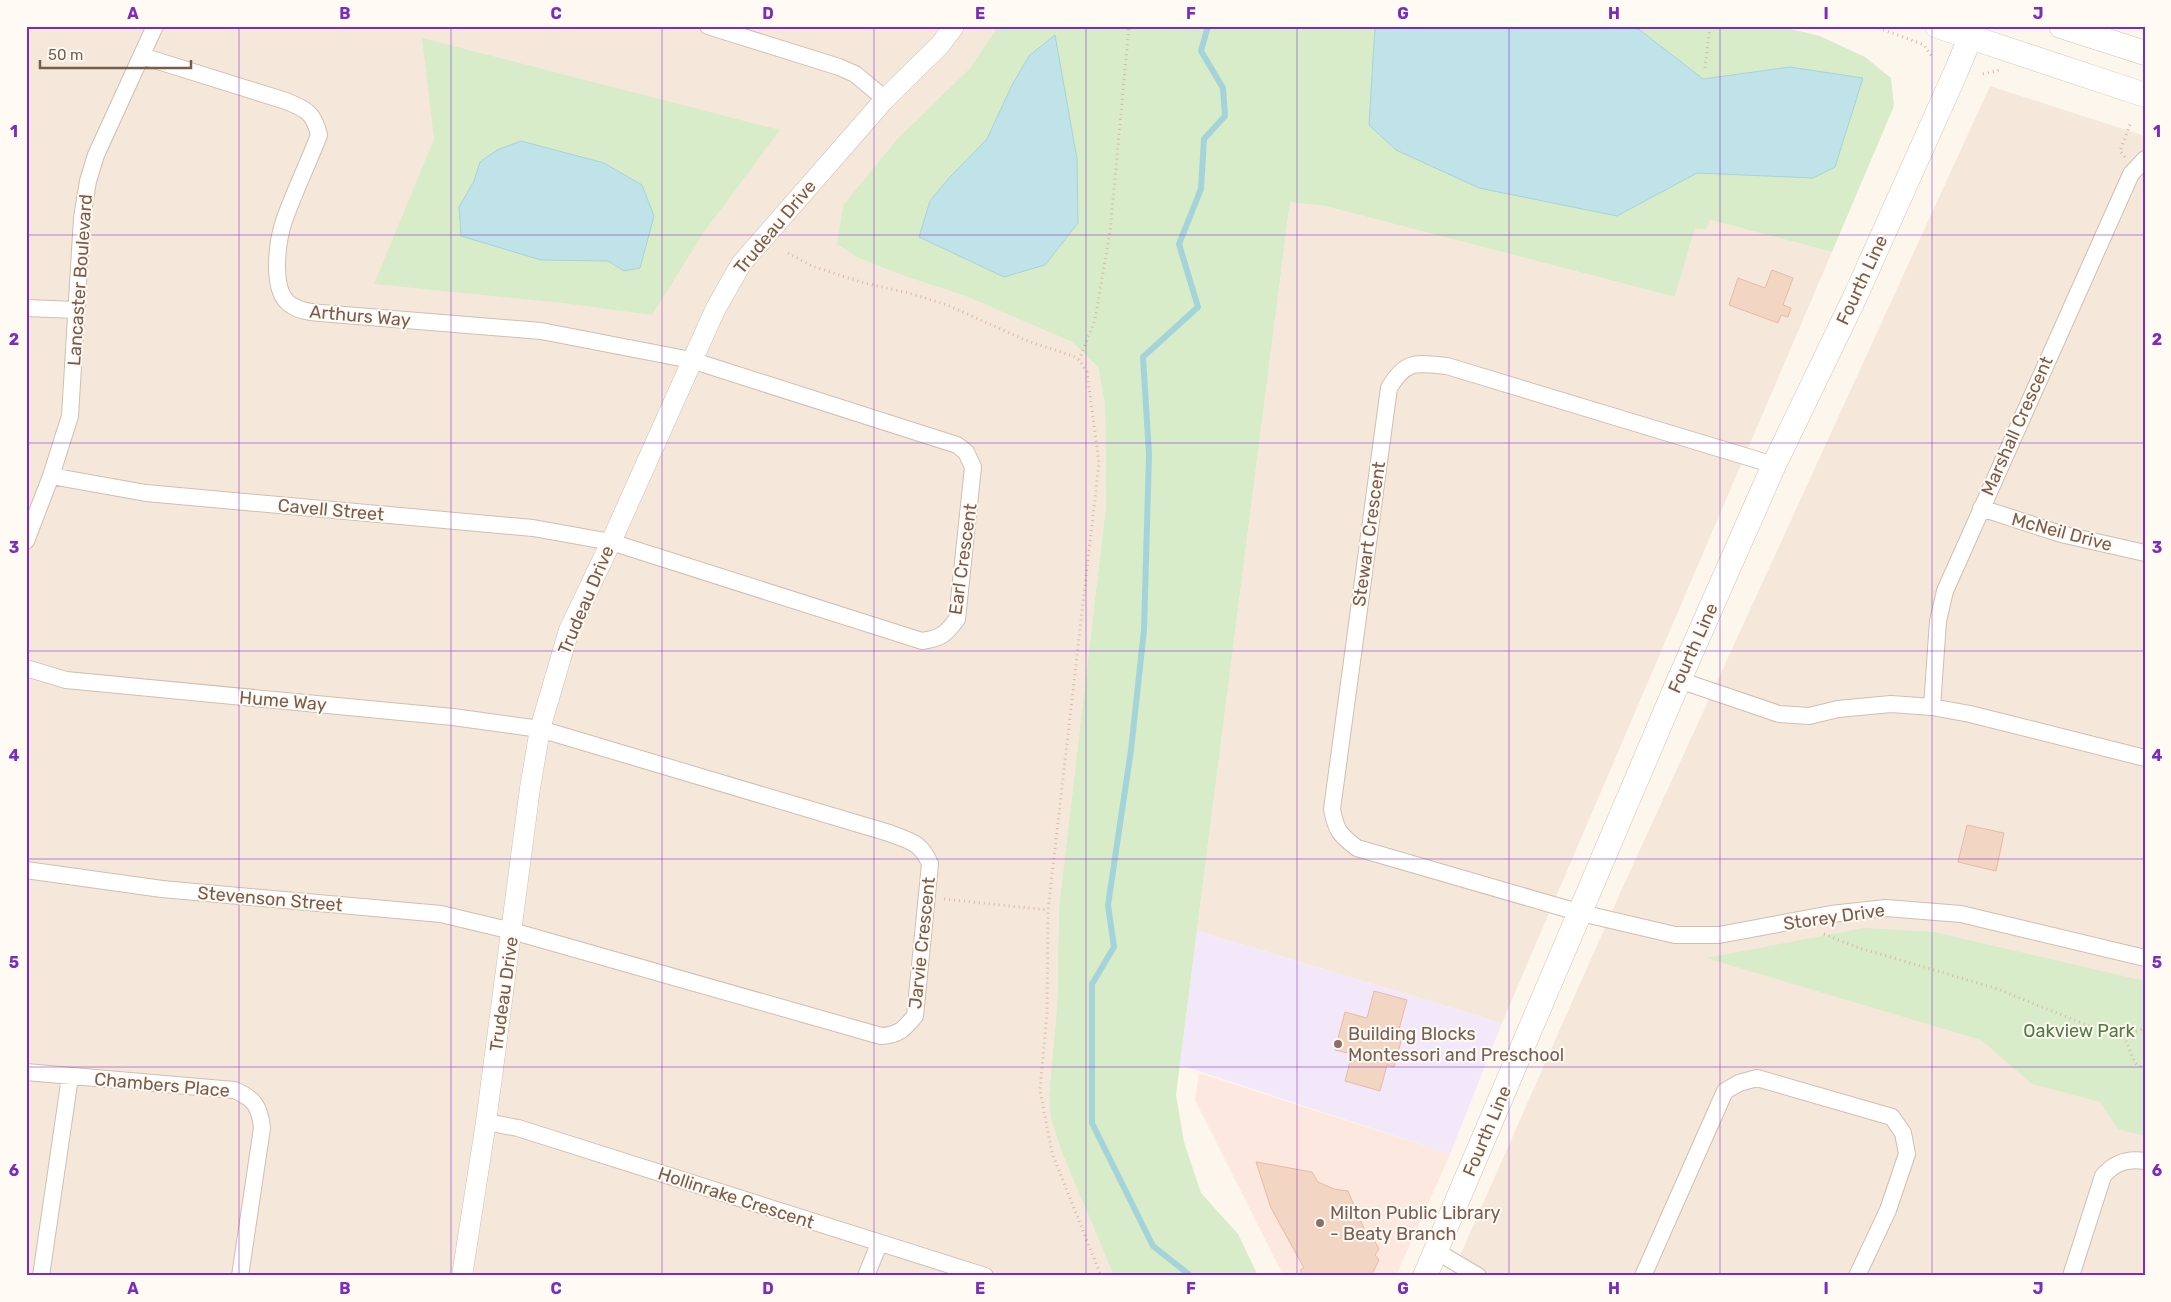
<svg xmlns="http://www.w3.org/2000/svg" width="2171" height="1302" viewBox="0 0 2171 1302" font-family="Rubik,sans-serif">
  <rect width="100%" height="100%" fill="#fdf6ec"/>
  <path fill="#f5e8da" d="M26 26H998L970 68 898 138 843 205 837 244 856 257 904 276 965 296 1072 342 1098 367 1105 404 1106 505 1059 907 1057 1007 1049 1094 1062 1153 1114 1276H26Z
    M1990 86 2145 136V1276H1451L1621 891Z
    M1290 202 1325 206 1675 297 1695 228 1710 220 1832 252 1502 1023 1197 931Z"/>
  <path fill="#fde8e0" d="M1199 1073 1450 1154 1396 1276H1285L1282 1273 1195 1100Z"/>
  <path fill="#f3e8fa" d="M1197 931 1502 1023 1450 1154 1180 1065Z"/>
  <path fill="#d8ecc9" fill-rule="evenodd" d="M998 26H1375L1369 125 1617 216 1697 173 1813 178 1835 167 1862 78 1790 67 1703 79 1640 30 1627 26H1779L1820 36 1865 57 1891 78 1894 106 1832 252 1710 220 1706 229 1695 228 1675 297 1325 206 1290 202 1176 1095 1184 1142 1201 1193 1238 1234 1258 1276H1114L1062 1153 1051 1118 1049 1094 1057 1007 1059 907 1106 505 1105 404 1098 367 1072 342 965 296 904 276 856 257 837 244 843 205 898 138 970 68ZM1055 35 1077 159 1078 223 1045 265 930 201 949 178 987 139 1012 85 1029 56Z
    M422 38 780 130 704 232 652 315 563 303 374 284 434 139ZM521 141 604 163 624 271 608 261 541 260 459 207 474 181 480 161Z
    M1864 928 1934 932 2145 981V1136L2118 1129 2100 1102 2032 1084 1981 1040 1706 958Z"/>
  <path fill="#bfe3e8" stroke="#a5d3da" d="M1375 26H1627L1640 30 1703 79 1790 67 1863 78 1835 167 1813 178 1697 173 1617 216 1479 188 1396 150 1369 125Z
    M1055 35 1077 159 1078 223 1045 265 1004 277 919 237 930 201 949 178 987 139 1012 85 1029 56Z
    M521 141 604 163 642 185 654 216 640 268 624 271 608 261 541 260 461 236 459 207 474 181 480 162 497 150Z"/>
  <g fill="none" stroke-linecap="round" stroke-linejoin="round">
    <path stroke="#a5d3da" stroke-width="6" d="M1191 1276 1153 1246 1092 1123V984L1114 947 1108 905 1131 750 1144 630 1149 454 1143 357 1198 307 1179 244 1201 189 1204 139 1225 116 1223 88 1201 51 1208 26"/>
  </g>
  <path fill="#f3d5c3" stroke="#e6bba3" d="M1772 270 1793 278 1783 305 1791 308 1788 317 1781 315 1778 323 1729 305 1738 278 1765 288Z
    M1967 825 2004 833 1996 871 1958 862Z
    M1374 991 1407 1000 1398 1033 1403 1034 1394 1067 1387 1065 1380 1091 1345 1081 1352 1054 1335 1050 1345 1012 1367 1018Z
    M1256 1162 1312 1172 1318 1182 1334 1189 1348 1191 1368 1238 1374 1240 1379 1249 1375 1255 1379 1260 1371 1276H1303L1300 1270 1304 1268 1271 1208Z"/>
  <g fill="none" stroke-linecap="round" stroke-linejoin="round">
    <g stroke="#d1beb0" stroke-width="18">
      <path id="minor" d="M708 26 839 67 855 74 885 99
        M26 308 76 310
        M1774 465 1447 366C1417 363 1406 359 1389 388L1332 809C1336 831 1340 835 1357 848L1581 913 1675 935H1719L1831 914 1886 908 1961 914 2145 958
        M51 476 146 493 533 528 611 542 922 641C942 638 946 634 957 619L973 467 966 452 957 445 691 360 541 331 320 313C310 312 300 311 291 305 270 292 277 242 284 221 294 192 308 164 319 135 314 113 306 109 286 101L142 56
        M1981 508 2061 534 2145 553
        M26 541 51 476 70 416 82 218 88 181 96 155 155 26
        M26 668 66 680 453 717 540 729 889 833C910 841 921 842 930 864L915 1016C904 1029 899 1035 881 1036L512 931 441 914 162 889 26 870
        M1679 680 1779 714 1809 716 1838 709 1891 704 1932 707 1970 714 2145 758
        M1932 707 1938 621 1945 591 2131 174 2145 159
        M26 1072 234 1090C254 1098 260 1107 262 1128L240 1276
        M486 1122 518 1128 985 1276
        M1436 1251 1478 1276
        M41 1276 70 1077
        M866 1276 879 1244
        M1643 1276 1725 1091 1739 1083 1757 1078 1892 1117 1903 1133 1907 1154 1888 1210 1857 1276
        M2071 1276 2103 1176C2114 1163 2127 1158 2145 1161"/>
    </g>
    <g stroke="#d1beb0" stroke-width="21">
      <path id="tertiary" d="M462 1276 486 1122 530 788 540 729 569 630 611 542 715 310 741 264 885 99 940 45 954 26"/>
    </g>
    <g stroke="#d6c0b0" stroke-width="25">
      <path id="secondary" d="M1937 26 2145 95
        M2061 26 2145 53
        M1425 1276 1679 680 1774 465 1855 297 1955 74 1975 26"/>
    </g>
    <path stroke="#d9b8a5" stroke-width="3" stroke-dasharray="1 4" stroke-linecap="butt" d="M1874 26 1924 45 1932 57
      M1705 68 1710 26
      M1983 74 2000 70
      M2125 157 2120 151 2131 122
      M788 253 812 266 864 283 909 293 947 305 1025 340 1073 356 1079 360 1087 372 1099 463 1048 910 1047 1013 1040 1090 1052 1153 1101 1276
      M1079 360 1095 320 1110 232 1129 26
      M944 899 1048 910
      M1824 934 1856 947 1995 988 2089 1026 2124 1036 2145 1028
      M2124 1036 2135 1063 2145 1069"/>
    <use href="#minor" stroke="#fff" stroke-width="16"/>
    <use href="#tertiary" stroke="#fff" stroke-width="20"/>
    <use href="#secondary" stroke="#fff" stroke-width="24"/>
  </g>
  <path fill="none" stroke="#7b2cbf" stroke-width="1" stroke-opacity="0.55" d="M239 26V1276M451 26V1276M662 26V1276M874 26V1276M1086 26V1276M1297 26V1276M1509 26V1276M1720 26V1276M1932 26V1276M26 235H2145M26 443H2145M26 651H2145M26 859H2145M26 1067H2145"/>
  <g fill="#8d6e63" stroke="#fffaf3" stroke-width="2">
    <circle cx="1338" cy="1044" r="5"/>
    <circle cx="1320" cy="1223" r="5"/>
  </g>
  <g text-anchor="middle" dominant-baseline="central" stroke-width="4" stroke-linejoin="round" paint-order="stroke">
    <g font-size="18" fill="#7a5c4d" stroke="#fffaf3">
      <text transform="translate(775 227) rotate(-50)">Trudeau Drive</text>
      <text transform="translate(80 280) rotate(-86)">Lancaster Boulevard</text>
      <text transform="translate(1862 280) rotate(-65)">Fourth Line</text>
      <text transform="translate(360 316) rotate(5)">Arthurs Way</text>
      <text transform="translate(2017 426) rotate(-66)">Marshall Crescent</text>
      <text transform="translate(331 510) rotate(5)">Cavell Street</text>
      <text transform="translate(2062 532) rotate(15)">McNeil Drive</text>
      <text transform="translate(1369 534) rotate(-82)">Stewart Crescent</text>
      <text transform="translate(963 559) rotate(-82)">Earl Crescent</text>
      <text transform="translate(586 600) rotate(-67)">Trudeau Drive</text>
      <text transform="translate(1693 648) rotate(-66)">Fourth Line</text>
      <text transform="translate(283 701) rotate(5)">Hume Way</text>
      <text transform="translate(270 899) rotate(5)">Stevenson Street</text>
      <text transform="translate(1834 917) rotate(-8)">Storey Drive</text>
      <text transform="translate(922 943) rotate(-84)">Jarvie Crescent</text>
      <text transform="translate(504 994) rotate(-82)">Trudeau Drive</text>
      <text transform="translate(162 1085) rotate(5)">Chambers Place</text>
      <text transform="translate(1487 1131) rotate(-67)">Fourth Line</text>
      <text transform="translate(736 1198) rotate(18)">Hollinrake Crescent</text>
    </g>
    <g font-size="18" fill="#537a41" stroke="#fffaf3">
      <text x="2079" y="1031">Oakview Park</text>
    </g>
    <g font-size="18" fill="#785e54" stroke="#fffaf3" text-anchor="start">
      <text x="1348" y="1034">Building Blocks<tspan x="1348" dy="21">Montessori and Preschool</tspan></text>
      <text x="1330" y="1213">Milton Public Library<tspan x="1330" dy="21">- Beaty Branch</tspan></text>
    </g>
  </g>
  <rect width="2171" height="1302" fill="none" stroke="#fffaf3" stroke-width="55"/>
  <path d="M40 60v8h151v-8" fill="none" stroke="#7a5c4d" stroke-width="2.5"/>
  <text x="48" y="60" font-size="15" fill="#7a5c4d" stroke="#fffaf3" stroke-width="4" paint-order="stroke">50 m</text>
  <rect x="28" y="28" width="2116" height="1246" fill="none" stroke="#7b2cbf" stroke-width="2"/>
  <g font-size="16" text-anchor="middle" font-weight="bold" fill="#7b2cbf">
    <text x="133" y="19">A</text>
    <text x="345" y="19">B</text>
    <text x="556" y="19">C</text>
    <text x="768" y="19">D</text>
    <text x="980" y="19">E</text>
    <text x="1191" y="19">F</text>
    <text x="1403" y="19">G</text>
    <text x="1614" y="19">H</text>
    <text x="1826" y="19">I</text>
    <text x="2038" y="19">J</text>
    <text x="14" y="137">1</text>
    <text x="2157" y="137">1</text>
    <text x="14" y="345">2</text>
    <text x="2157" y="345">2</text>
    <text x="14" y="553">3</text>
    <text x="2157" y="553">3</text>
    <text x="14" y="761">4</text>
    <text x="2157" y="761">4</text>
    <text x="14" y="968">5</text>
    <text x="2157" y="968">5</text>
    <text x="14" y="1176">6</text>
    <text x="2157" y="1176">6</text>
    <text x="133" y="1294">A</text>
    <text x="345" y="1294">B</text>
    <text x="556" y="1294">C</text>
    <text x="768" y="1294">D</text>
    <text x="980" y="1294">E</text>
    <text x="1191" y="1294">F</text>
    <text x="1403" y="1294">G</text>
    <text x="1614" y="1294">H</text>
    <text x="1826" y="1294">I</text>
    <text x="2038" y="1294">J</text>
  </g>
</svg>
